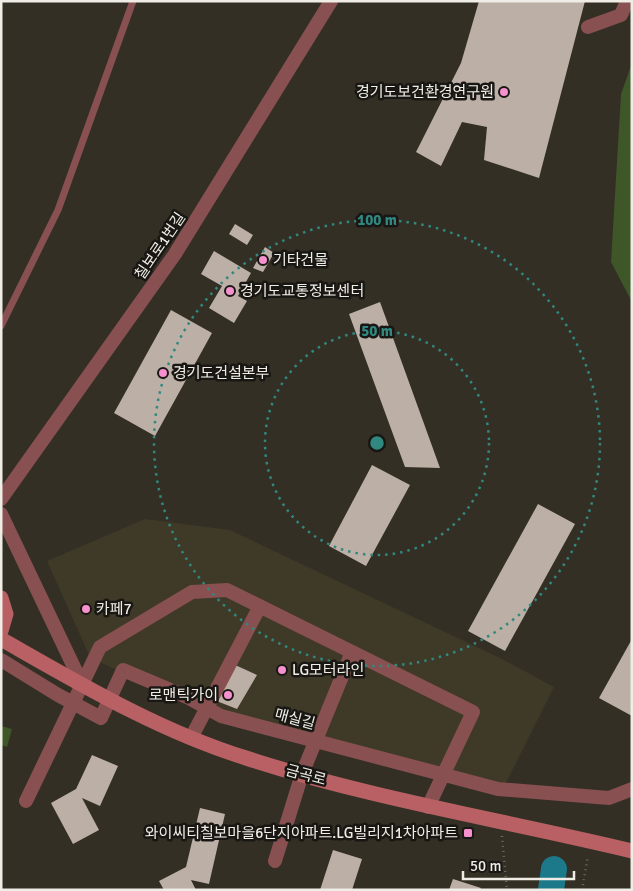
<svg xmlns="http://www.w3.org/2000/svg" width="633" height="891" viewBox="0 0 633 891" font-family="Signika,'Noto Sans KR',sans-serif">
  <rect width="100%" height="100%" fill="#332f24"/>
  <path fill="#3f3928" d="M145 519 230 530 500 658 554 687 505 785 221 722 90 657 47 561Z"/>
  <path fill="#3f5629" d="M632 63V302L611 262 621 94Z
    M1 726 12 729 7 747 1 745Z"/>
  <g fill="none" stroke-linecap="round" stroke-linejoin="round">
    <path stroke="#1b798a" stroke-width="26" d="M551 890 554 869"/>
  </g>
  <path fill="#bcafa6" d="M479 1H585L539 178 484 160 487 127 462 122 441 166 416 152 461 63Z
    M235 224 253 235 247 245 229 234Z
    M265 247 274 253 263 272 253 268Z
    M214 251 251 273 238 296 247 301 234 323 209 308 222 286 201 274Z
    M380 302 440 468 405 467 349 314Z
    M171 310 212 333 155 436 114 413Z
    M372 465 410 485 366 566 329 546Z
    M538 504 575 524 505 651 468 631Z
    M632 639V716L599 698Z
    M233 664 257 675 237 709 214 700Z
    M92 755 118 766 100 806 82 798 99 830 73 844 51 803 76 789Z
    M200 808 225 814 209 884 191 880 196 890H164L159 881 186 867Z
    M333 850 362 859 352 890H320Z
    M453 879 481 888 480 890H449Z"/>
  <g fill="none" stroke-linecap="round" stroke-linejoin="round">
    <path stroke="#6d6a60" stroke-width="2.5" stroke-dasharray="1 4" stroke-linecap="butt" d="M502 836 507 890
      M582 890 588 856"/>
    <path stroke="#885051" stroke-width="7" d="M1 326 58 210 133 1"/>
    <path stroke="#885051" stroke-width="14" d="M588 27 621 15 627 1
      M1 499 175 254 331 1
      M1 514 83 686
      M1 660 58 695 101 718 123 670 187 697 221 716 498 789 609 798 632 789
      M191 738 260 606
      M26 801 100 647 192 592 227 590 473 712 428 807
      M275 861 302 774 352 652"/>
    <path stroke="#b86063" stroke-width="15" d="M1 598 6 614 1 631
      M1 639C80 684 159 731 246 758 372 799 503 820 632 851"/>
  </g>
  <g fill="none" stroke="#318880" stroke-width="2.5" stroke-dasharray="2.5 5">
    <circle cx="377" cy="443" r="112"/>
    <circle cx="377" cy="443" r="223"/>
  </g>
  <g fill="#f790ce" stroke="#191713" stroke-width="2">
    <circle cx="504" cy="92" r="5"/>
    <circle cx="263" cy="260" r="5"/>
    <circle cx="230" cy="291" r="5"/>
    <circle cx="163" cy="373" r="5"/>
    <circle cx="86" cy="609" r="5"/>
    <circle cx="282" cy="670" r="5"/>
    <circle cx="228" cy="695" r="5"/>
    <rect x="463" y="828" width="10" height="10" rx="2.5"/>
  </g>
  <g text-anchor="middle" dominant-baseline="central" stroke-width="5" stroke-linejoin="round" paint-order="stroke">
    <g font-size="15" fill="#efede6" stroke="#191713" text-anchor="start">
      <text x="494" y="92" text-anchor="end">경기도보건환경연구원</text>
      <text x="273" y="260">기타건물</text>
      <text x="240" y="291">경기도교통정보센터</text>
      <text x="173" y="373">경기도건설본부</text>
      <text x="96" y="609">카페7</text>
      <text x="292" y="670">LG모터라인</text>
      <text x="218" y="695" text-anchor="end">로맨틱가이</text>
      <text x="458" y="833" text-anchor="end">와이씨티칠보마을6단지아파트.LG빌리지1차아파트</text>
    </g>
    <g font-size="15" fill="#efede6" stroke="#191713">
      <text transform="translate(160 246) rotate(-56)">칠보로1번길</text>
      <text transform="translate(295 719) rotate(15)">매실길</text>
      <text transform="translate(306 775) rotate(15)">금곡로</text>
    </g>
  </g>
  <circle cx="377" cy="443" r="8" fill="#318880" stroke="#191713" stroke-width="2.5"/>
  <g font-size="15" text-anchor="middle" font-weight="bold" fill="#318880" stroke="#191713" stroke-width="5" stroke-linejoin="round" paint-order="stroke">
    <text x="377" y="225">100 m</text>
    <text x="377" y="336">50 m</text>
  </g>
  <rect width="633" height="891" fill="none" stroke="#efede6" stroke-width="5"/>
  <path d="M463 871v8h111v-8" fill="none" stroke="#efede6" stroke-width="2.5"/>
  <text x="470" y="871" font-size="15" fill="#efede6" stroke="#191713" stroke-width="4" paint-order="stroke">50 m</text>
</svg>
